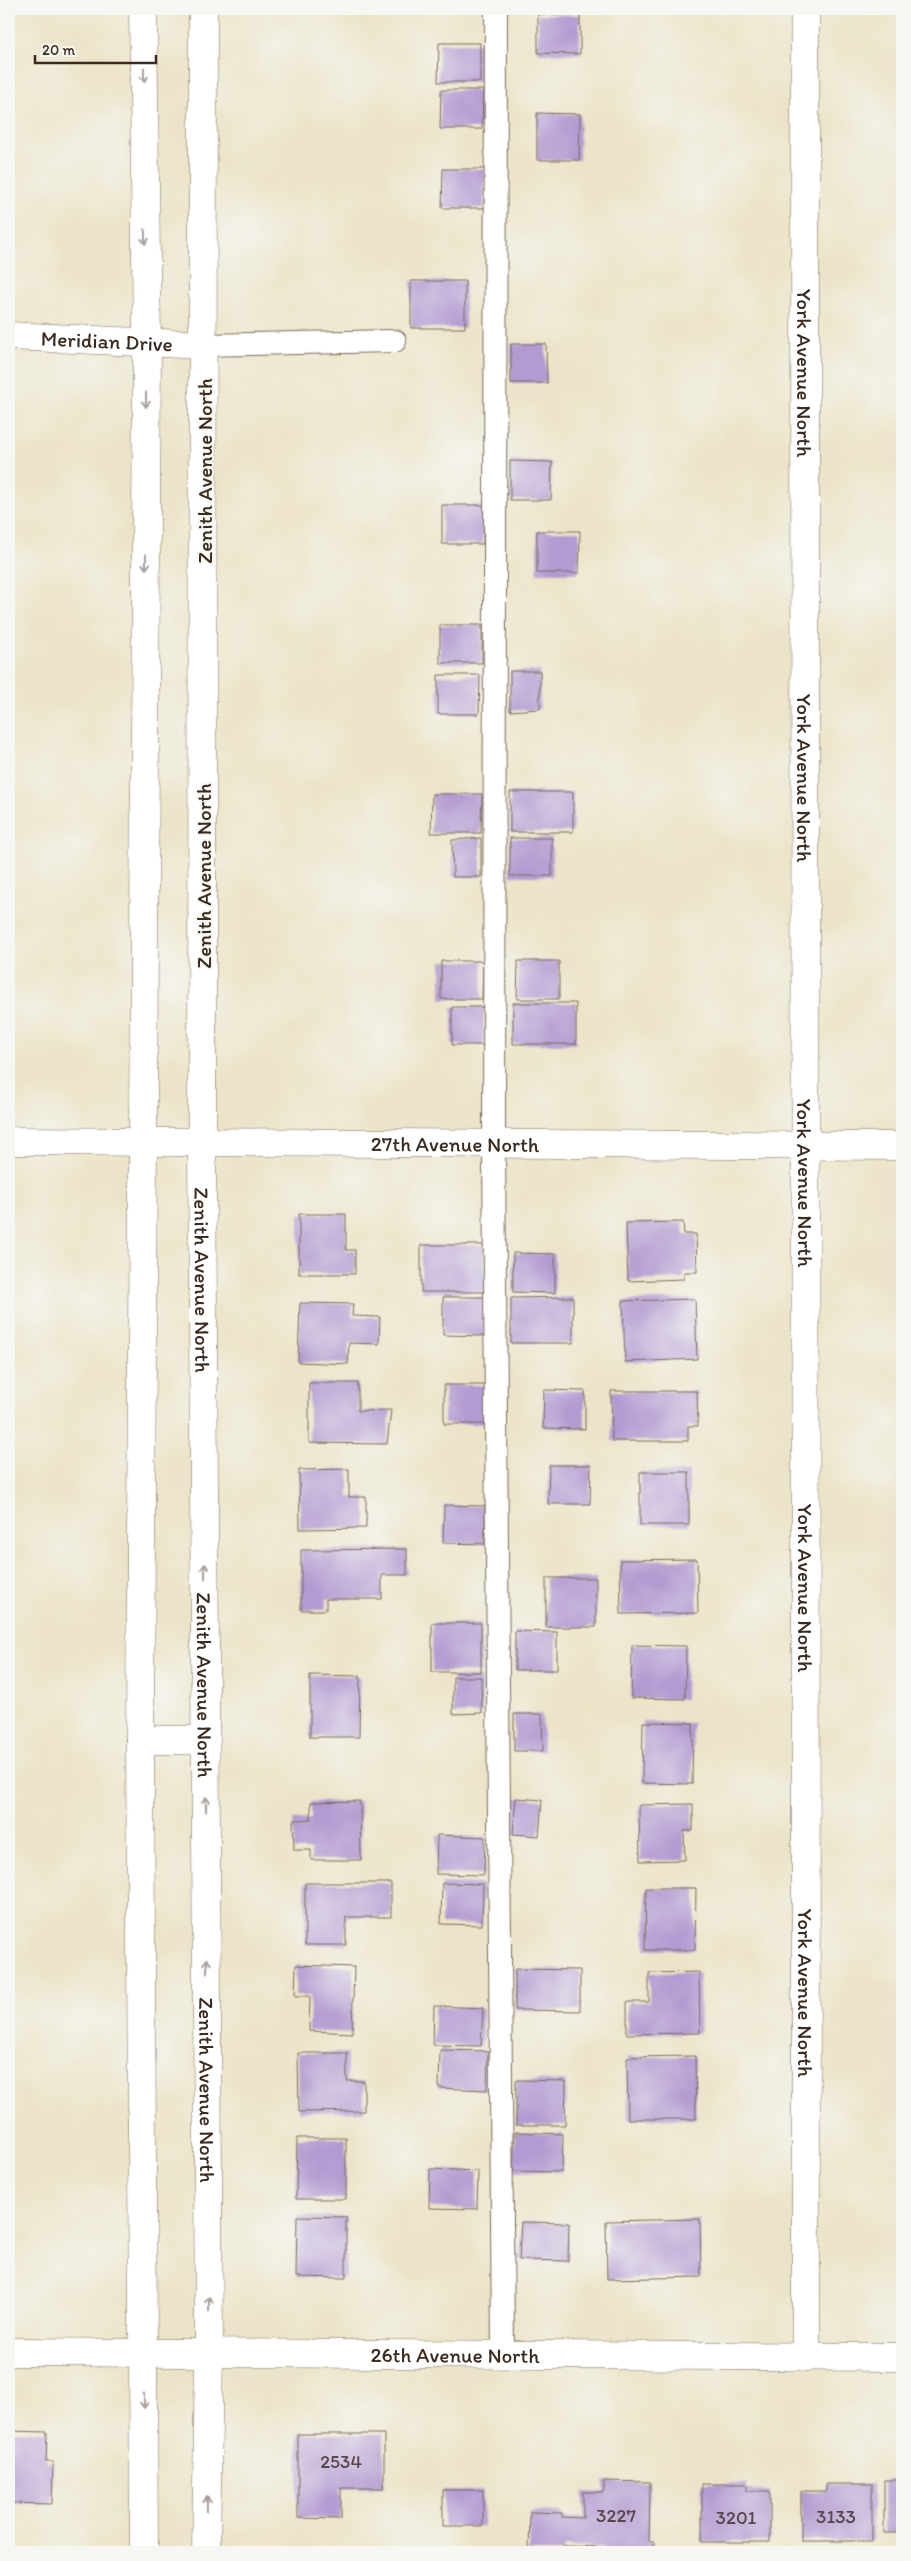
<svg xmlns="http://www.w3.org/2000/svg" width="911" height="2561" viewBox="0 0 911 2561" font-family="Itim,sans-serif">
  <rect width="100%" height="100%" fill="#f6f6f2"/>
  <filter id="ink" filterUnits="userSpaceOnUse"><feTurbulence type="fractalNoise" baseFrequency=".02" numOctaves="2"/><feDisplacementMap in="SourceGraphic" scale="10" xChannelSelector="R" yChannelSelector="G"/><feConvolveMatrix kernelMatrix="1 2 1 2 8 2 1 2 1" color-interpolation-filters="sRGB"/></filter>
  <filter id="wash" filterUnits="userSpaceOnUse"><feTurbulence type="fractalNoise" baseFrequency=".0096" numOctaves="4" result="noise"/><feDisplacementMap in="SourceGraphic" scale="20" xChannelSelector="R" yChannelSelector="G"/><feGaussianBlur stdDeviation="1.12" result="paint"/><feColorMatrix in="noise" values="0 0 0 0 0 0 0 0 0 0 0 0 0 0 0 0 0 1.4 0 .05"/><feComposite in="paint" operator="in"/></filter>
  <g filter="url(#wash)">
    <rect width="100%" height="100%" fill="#ece4c8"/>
    <g id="blocks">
      <path fill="#b39bd2" d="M538 14 580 15V54L538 53Z
        M439 43H480V82H438Z
        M441 90H483L482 129H440Z
        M537 113 580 114 579 160H537Z
        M443 169H485L484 208H442Z
        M411 281H465V328H411Z
        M511 344H546L547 383H511Z
        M510 461 552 462 551 500H510Z
        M442 505H484L483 544H442Z
        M537 531H580L579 573H537Z
        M440 625H482V663H440Z
        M510 671H540V709L510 711Z
        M438 675H480L479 714H438Z
        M510 792H573V832H510Z
        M432 794H482L481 833H431Z
        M481 838V877H453L452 840Z
        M510 838H552V876H510Z
        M441 961H483L482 999H441Z
        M518 961H559V999H517Z
        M513 1003H576V1044H513Z
        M452 1007H484V1045H452Z
        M299 1214H346V1250H355V1274H299Z
        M683 1222 684 1234H696L697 1272H684V1279L628 1281 626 1223Z
        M421 1245H485V1292H421Z
        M513 1253 555 1254V1293L513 1292Z
        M443 1297H485V1336L443 1335Z
        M573 1297V1343H511V1298Z
        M695 1299 697 1359 625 1362 623 1301Z
        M300 1303 353 1304 352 1316 380 1317 379 1344 349 1343 348 1364 298 1362Z
        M309 1383H358V1411L391 1410 387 1444 309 1443Z
        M444 1385H486V1424H444Z
        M544 1390 585 1391V1429L543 1428Z
        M611 1391H697L698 1426H688V1441H612Z
        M549 1465H591L590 1504H548Z
        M349 1469V1497H366V1528L300 1529 299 1470Z
        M640 1472H689V1525H640Z
        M444 1505 485 1506V1544L443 1543Z
        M407 1549V1575H382V1599H326V1610H301V1550Z
        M697 1559 698 1613 621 1614 620 1560Z
        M546 1578H596V1627H546Z
        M432 1623H481V1672H432Z
        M515 1631 557 1632V1670H515Z
        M632 1645 686 1646 685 1699 631 1698Z
        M310 1675 360 1676 359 1737H310Z
        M453 1677H481L482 1713 453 1714Z
        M514 1714H542L543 1751H514Z
        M643 1722 693 1723 692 1784 642 1783Z
        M516 1798 542 1800 539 1836 513 1834Z
        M360 1801 361 1860H311V1850H294L293 1820 311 1819V1802Z
        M693 1804V1831H684L685 1860 640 1861 639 1805Z
        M437 1835 485 1837 484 1875 436 1874Z
        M305 1883H391V1917H346V1945H305Z
        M442 1883 483 1884 482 1925 441 1924Z
        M646 1888H696L695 1950H645Z
        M296 1965 354 1967 352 2033 309 2031 310 1996H295Z
        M515 1969 580 1970V2011L515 2010Z
        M699 1972 700 2033 627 2034V2002H649V1973Z
        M434 2006 483 2008 481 2046 433 2045Z
        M440 2050 488 2051 487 2090 439 2088Z
        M298 2053H347V2081H364V2111L299 2112Z
        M695 2056 696 2119H628L627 2057Z
        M516 2080 566 2081 565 2125H516Z
        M515 2132 563 2134 562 2172 513 2171Z
        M297 2138H346V2199H296Z
        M430 2169 478 2171 477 2209 429 2208Z
        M297 2216 346 2217V2278L296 2277Z
        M700 2219 701 2277 607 2279 606 2221Z
        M521 2222 569 2223 568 2261 519 2260Z
        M9 2431 47 2432 46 2462H53L52 2504 9 2503Z
        M298 2434H384V2488H341V2519L298 2518Z
        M884 2480H902V2533H884Z
        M604 2481 650 2482 649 2541H654V2552H605V2547L564 2546 563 2552H529L530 2512 562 2513V2517L583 2518V2492H604Z
        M702 2484H747V2491H770V2542H702Z
        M826 2484H872V2541H801V2491H826Z
        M443 2490H483V2526H443Z"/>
    </g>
  </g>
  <g filter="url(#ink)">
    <use href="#blocks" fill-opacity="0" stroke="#796b5a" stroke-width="1"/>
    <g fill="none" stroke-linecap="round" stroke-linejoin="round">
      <g stroke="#796b5a" stroke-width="24">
        <path id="service" d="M496 9 494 1144 503 2355
          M204 345 395 341"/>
      </g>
      <g stroke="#796b5a" stroke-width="29">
        <g id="minor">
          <path id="s1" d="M805 9 806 2357"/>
          <path id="s2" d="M9 336 204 345"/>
          <path id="s3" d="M9 1141 902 1146"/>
          <path id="s4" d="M9 2352 902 2357"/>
        </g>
      </g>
      <g stroke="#796b5a" stroke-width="29">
        <g id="tertiary">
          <path d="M143 9 147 342 140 1740 144 2552"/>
          <path id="s5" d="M203 9 202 1142 209 2353 206 2552"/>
          <path d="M140 1740H206"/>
        </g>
      </g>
      <use href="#service" stroke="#fff" stroke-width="22"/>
      <use href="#minor" stroke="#fff" stroke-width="28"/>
      <use href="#tertiary" stroke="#fff" stroke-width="28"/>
    </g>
    <defs><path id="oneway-shaft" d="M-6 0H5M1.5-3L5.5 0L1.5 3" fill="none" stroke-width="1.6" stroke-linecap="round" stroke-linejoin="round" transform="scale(1.25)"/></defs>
    <g stroke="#a79f9a">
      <use href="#oneway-shaft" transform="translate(144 75) rotate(89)"/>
      <use href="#oneway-shaft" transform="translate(145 237) rotate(89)"/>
      <use href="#oneway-shaft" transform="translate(146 400) rotate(90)"/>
      <use href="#oneway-shaft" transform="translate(146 562) rotate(90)"/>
      <use href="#oneway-shaft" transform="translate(205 1571) rotate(-90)"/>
      <use href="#oneway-shaft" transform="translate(206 1804) rotate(-90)"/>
      <use href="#oneway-shaft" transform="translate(207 1966) rotate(-90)"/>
      <use href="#oneway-shaft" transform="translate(209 2304) rotate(-90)"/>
      <use href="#oneway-shaft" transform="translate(144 2401) rotate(90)"/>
      <use href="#oneway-shaft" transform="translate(207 2504) rotate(-89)"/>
    </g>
  </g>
  <g text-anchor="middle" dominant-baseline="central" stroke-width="4" stroke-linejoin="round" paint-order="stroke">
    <g font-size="19" fill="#59464b">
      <text x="341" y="2461">2534</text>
      <text x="616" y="2515">3227</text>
      <text x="836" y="2516">3133</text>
      <text x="736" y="2517">3201</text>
    </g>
    <g font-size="21" fill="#3b2a1e" stroke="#f6f6f2">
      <text stroke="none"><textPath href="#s2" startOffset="98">Meridian Drive</textPath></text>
      <text stroke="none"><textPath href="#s1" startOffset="364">York Avenue North</textPath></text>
      <text transform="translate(204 471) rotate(-90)">Zenith Avenue North</text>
      <text stroke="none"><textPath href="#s1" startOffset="769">York Avenue North</textPath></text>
      <text transform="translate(203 876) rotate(-90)">Zenith Avenue North</text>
      <text stroke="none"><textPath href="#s3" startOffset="446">27th Avenue North</textPath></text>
      <text stroke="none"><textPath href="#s1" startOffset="1174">York Avenue North</textPath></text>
      <text stroke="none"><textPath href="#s5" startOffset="1271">Zenith Avenue North</textPath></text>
      <text stroke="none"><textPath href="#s1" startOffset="1579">York Avenue North</textPath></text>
      <text stroke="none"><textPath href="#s5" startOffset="1676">Zenith Avenue North</textPath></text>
      <text stroke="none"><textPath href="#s1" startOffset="1984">York Avenue North</textPath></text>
      <text stroke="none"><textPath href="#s5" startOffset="2081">Zenith Avenue North</textPath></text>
      <text stroke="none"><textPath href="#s4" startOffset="446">26th Avenue North</textPath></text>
    </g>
  </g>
  <rect width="911" height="2561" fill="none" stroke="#f6f6f2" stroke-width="30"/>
  <path d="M35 55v8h121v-8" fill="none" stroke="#3b2a1e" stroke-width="2.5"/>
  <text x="42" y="55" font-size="15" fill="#3b2a1e" stroke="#f6f6f2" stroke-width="4" paint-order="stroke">20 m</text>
</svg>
